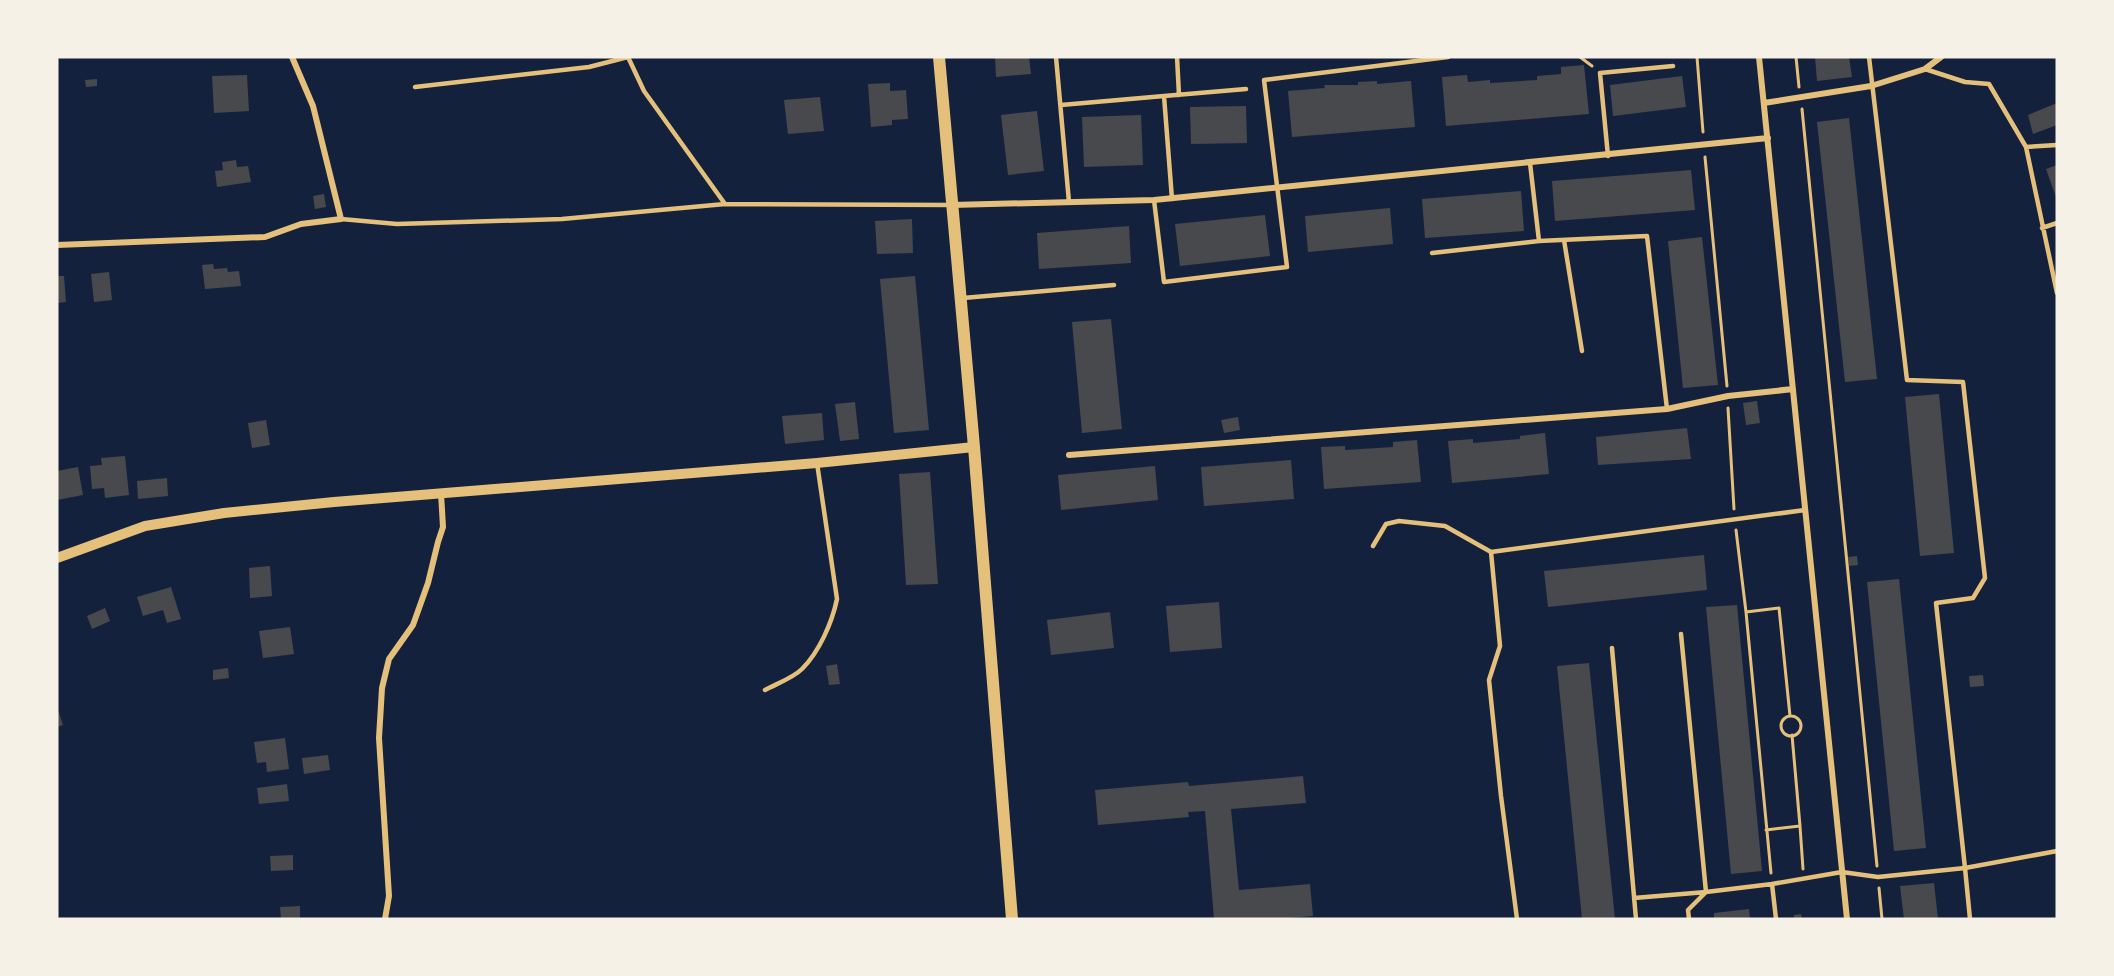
<svg xmlns="http://www.w3.org/2000/svg" width="2114" height="976" viewBox="0 0 2114 976" font-family="'Alegreya Sans',sans-serif">
  <rect width="100%" height="100%" fill="#14213d"/>
  <path fill="#48494c" d="M995 57H1029L1031 74 996 77Z
    M1815 57H1849L1852 77 1817 81Z
    M1584 65 1589 114 1446 126 1442 77 1467 75 1468 82 1490 80V83L1537 80V76L1561 74V67Z
    M247 75 249 111 214 113 212 76Z
    M1682 76 1686 107 1613 116 1610 85Z
    M97 79V86L86 87 85 80Z
    M1377 81V84L1411 81 1415 127 1292 137 1288 91 1325 88 1324 85H1358V82Z
    M890 83V91L906 90 908 119 892 120V125L871 127 868 84Z
    M820 97 824 131 788 134 784 100Z
    M2057 103V125L2033 134 2028 115Z
    M1246 106 1247 143 1191 144 1190 107Z
    M1037 111 1044 171 1008 175 1001 115Z
    M1141 115 1143 165 1084 167 1082 117Z
    M1849 118 1877 379 1845 382 1817 122Z
    M236 160 237 167 248 166 251 182 217 187 215 171 223 170 222 162Z
    M2057 165V200L2046 169Z
    M1691 170 1695 210 1555 221 1552 181Z
    M1521 191 1524 231 1425 238 1422 199Z
    M324 194 326 207 315 209 313 196Z
    M1390 208 1393 244 1308 252 1305 216Z
    M1265 215 1270 256 1180 266 1175 224Z
    M912 219 913 253 877 254 875 221Z
    M1129 226 1131 263 1039 269 1037 233Z
    M1702 237 1718 385 1683 388 1668 241Z
    M213 264 214 269 227 268 228 272 239 271 241 286 205 289 202 265Z
    M109 272 112 300 94 302 91 274Z
    M57 276H64L66 302 57 303Z
    M915 276 929 430 894 433 880 279Z
    M1111 319 1122 429 1082 433 1072 322Z
    M1939 394 1954 553 1920 556 1905 397Z
    M1757 401 1760 423 1746 425 1743 403Z
    M855 402 859 439 840 441 835 404Z
    M822 413 824 440 785 444 782 416Z
    M1238 417 1240 430 1224 433 1221 420Z
    M266 420 270 445 252 448 248 423Z
    M1687 428 1691 459 1598 465 1596 437Z
    M1545 433 1549 474 1452 483 1448 441 1473 439V443L1520 439V436Z
    M1417 440 1421 482 1324 489 1321 447 1345 446V450L1393 447V442Z
    M125 456 129 495 105 498 104 488 92 489 90 466 102 465 101 458Z
    M1291 460 1294 499 1204 506 1201 467Z
    M1155 466 1158 500 1061 510 1058 475Z
    M78 467 83 495 57 500V471Z
    M930 472 938 584 906 585 899 474Z
    M167 478 168 496 138 499 137 481Z
    M1704 555 1707 590 1548 607 1544 571Z
    M1857 556 1858 565 1849 566 1848 557Z
    M270 566 272 596 250 598 249 568Z
    M1899 579 1926 848 1894 851 1867 582Z
    M171 587 181 619 167 623 163 610 143 616 137 597Z
    M1219 602 1222 648 1170 652 1166 606Z
    M1737 605 1762 871 1731 874 1706 607Z
    M105 608 110 621 92 629 87 616Z
    M1110 612 1114 648 1051 655 1047 620Z
    M290 627 294 654 263 658 259 631Z
    M1589 663 1615 919H1582L1557 666Z
    M837 664 840 684 829 685 826 666Z
    M228 668 229 678 213 680V670Z
    M1983 675 1984 686 1970 687 1969 676Z
    M57 707 63 725 57 727Z
    M285 738 289 769 267 772 266 762 257 763 254 742Z
    M328 755 330 770 304 774 302 758Z
    M1303 776 1306 803 1231 809 1239 890 1310 884 1313 916 1278 919H1214L1205 811 1188 812 1189 817 1098 825 1095 790 1188 782 1189 786Z
    M287 784 289 801 259 804 257 788Z
    M293 855V870L271 871 270 856Z
    M1934 883 1938 919H1904L1900 886Z
    M300 906V919H281L280 907Z
    M1749 909 1750 919H1714V913Z
    M1801 914 1802 919H1794V915Z"/>
  <g fill="none" stroke-linecap="round" stroke-linejoin="round">
    <path stroke="#e5c07b" stroke-width="3" d="M1580 57 1592 66
      M1697 57 1703 132
      M1796 57 1799 87
      M1802 109 1877 866
      M1705 157 1727 386
      M1728 408 1734 509
      M1736 530 1746 612 1771 873
      M1746 612 1779 608 1790 716
      M1781 726a10 10 0 1 1 20 0a10 10 0 1 1-20 0Z
      M1800 826 1803 869
      M1766 830 1800 826 1792 735
      M1879 888 1882 919"/>
    <path stroke="#e5c07b" stroke-width="4.5" d="M1056 57 1069 202
      M1177 57 1179 95
      M1869 57 1907 380 1963 382 1985 578 1973 598 1936 603 1965 868 2057 851
      M1925 69 1965 82 1989 84 2026 147 2057 293
      M415 87 589 67 628 57 644 91 725 204
      M1164 96 1246 89
      M1061 105 1164 96 1172 199
      M2026 147 2057 145
      M1608 156 1600 73 1673 66
      M1530 163 1539 241
      M1154 200 1164 282 1287 267 1264 80 1448 57
      M341 219 397 224 562 219 725 204 952 205
      M2042 228 2057 223
      M1564 240 1582 351
      M1432 253 1539 241 1647 236 1667 409
      M963 298 1114 285
      M1373 546 1386 524 1399 521 1445 526 1491 552 1500 646 1489 680 1501 796 1517 919
      M1491 552 1805 510
      M1681 634 1706 892 1772 884
      M1612 648 1636 919
      M765 690C776 684 793 678 802 669 819 652 832 623 837 599L817 463
      M1634 898 1706 892
      M1689 919 1688 910 1706 892
      M1776 919 1772 884 1842 872 1878 877 1965 868 1970 919"/>
    <path stroke="#e5c07b" stroke-width="6" d="M1759 57 1847 919
      M1764 103 1871 86 1925 69 1941 57
      M952 205 1154 200 1768 138
      M57 245 265 237 301 224 341 219 313 106 292 57
      M1069 455 1667 409 1728 396 1793 389
      M385 919 389 896 379 738 382 688 389 659 413 625 428 583 438 542 443 527 441 493"/>
    <path stroke="#e5c07b" stroke-width="10" d="M57 558 145 526 224 513 334 502 817 463 974 447"/>
    <path stroke="#e5c07b" stroke-width="12" d="M939 57 974 447 1012 919"/>
  </g>
  <rect width="2114" height="976" fill="none" stroke="#f6f1e7" stroke-width="117"/>
</svg>
